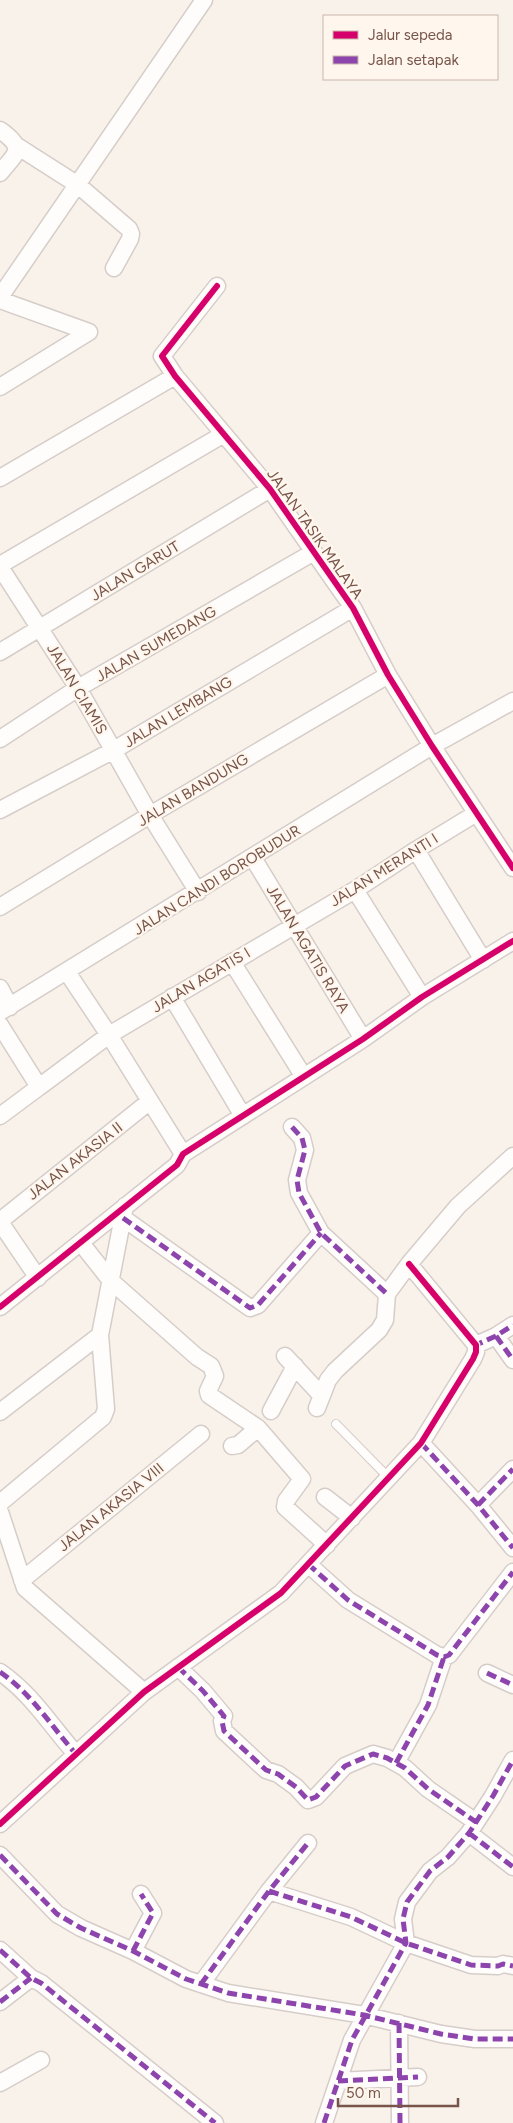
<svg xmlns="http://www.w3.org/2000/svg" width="513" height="2123" viewBox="0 0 513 2123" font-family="Figtree,sans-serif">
  <rect width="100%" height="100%" fill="#f8f2eb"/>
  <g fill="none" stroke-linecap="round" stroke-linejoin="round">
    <g stroke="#d6cdc8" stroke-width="10">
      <path id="lane" d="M336 1424 389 1478"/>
    </g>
    <g stroke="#d6cdc8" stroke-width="19">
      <path id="street" d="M0 130C26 149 17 152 0 173
        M17 146 78 185 129 229 131 234 130 239 114 268
        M217 286 162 356 175 376 270 489 353 608 388 675 432 746 513 868
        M0 297 204 0
        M0 300 89 332
        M0 387 89 332
        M0 478 175 376
        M0 565 224 434
        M0 567 78 688 150 815 198 892
        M0 652 270 489
        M0 739 78 688 314 552
        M0 810 114 750 353 608
        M416 850 483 960
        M253 858 363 1039
        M355 890 422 997
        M0 907 150 815 388 675
        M232 962 304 1077
        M67 972 109 1035 183 1154
        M0 988 10 1007
        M172 997 243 1116
        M0 1012 432 746 513 701
        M0 1025 39 1087 109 1035 355 890 416 850 475 814
        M0 1116 39 1087
        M292 1127 302 1138 305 1150 297 1180 299 1193 321 1233 387 1294
        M123 1218 250 1308 258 1305 321 1233
        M0 1221 150 1101
        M0 1222 38 1278
        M81 1243 111 1281 197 1357 211 1366 215 1376 208 1391 209 1395 258 1428
        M0 1307 177 1165 183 1154 363 1039 422 997 513 941
        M496 1336 513 1360
        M476 1345 496 1336 513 1325
        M285 1356 321 1395
        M317 1408 328 1380 335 1371 379 1330 385 1320 387 1294 409 1264 458 1206 513 1156
        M271 1411 295 1366
        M0 1412 100 1335
        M421 1443 478 1505 513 1548
        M232 1446 238 1445 258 1428 302 1479 286 1501 285 1507 327 1545
        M325 1497 352 1518
        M0 1503 103 1417 106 1409 100 1335 125 1206
        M478 1505 513 1469
        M0 1512 25 1588 144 1692
        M308 1564 348 1600 437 1655 444 1657 449 1655 513 1572
        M22 1580 201 1434
        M178 1667 203 1691 224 1716 222 1721 224 1731 266 1770 278 1774 296 1787 308 1800 316 1797 345 1766 373 1754 387 1758 405 1768 428 1789 476 1822
        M0 1672C32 1694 51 1726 76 1754
        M487 1673 513 1685
        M396 1763 428 1705 444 1657
        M0 1824 144 1692 281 1593 421 1443 473 1359 476 1352V1345L409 1264
        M469 1833 513 1867
        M0 1855 57 1914 81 1928 133 1951 186 1979 228 1993 364 2015 441 2034 475 2039H513
        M269 1891 351 1917 406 1943 471 1965 498 1966 503 1964 513 1966
        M0 1950 31 1978 41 1983 215 2123
        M133 1951 153 1913 141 1894
        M201 1984 269 1891 308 1843
        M0 2002 31 1978
        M399 2023 400 2123
        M338 2081 418 2077
        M0 2083 41 2060
        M324 2123 352 2040 406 1943 403 1919 407 1902 430 1871 448 1857 469 1833 493 1796 513 1760"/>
    </g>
    <use href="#lane" stroke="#fefdfc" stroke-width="8"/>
    <use href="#street" stroke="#fefdfc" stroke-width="16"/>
    <path stroke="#8e44ad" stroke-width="5" stroke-dasharray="10 5" stroke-linecap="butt" d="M292 1127 302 1138 305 1150 297 1180 299 1193 321 1233 387 1294
      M123 1218 250 1308 258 1305 321 1233
      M496 1336 513 1360
      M476 1348V1345L496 1336 513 1325
      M421 1443 478 1505 513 1548
      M478 1505 513 1469
      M308 1564 348 1600 437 1655 444 1657 449 1655 513 1572
      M178 1667 203 1691 224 1716 222 1721 224 1731 266 1770 278 1774 296 1787 308 1800 316 1797 345 1766 373 1754 387 1758 405 1768 428 1789 476 1822
      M0 1672C32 1694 51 1726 76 1754
      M487 1673 513 1685
      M396 1763 428 1705 444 1657
      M469 1833 513 1867
      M0 1855 57 1914 81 1928 133 1951 186 1979 228 1993 364 2015 441 2034 475 2039H513
      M269 1891 351 1917 406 1943 471 1965 498 1966 503 1964 513 1966
      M0 1950 31 1978 41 1983 215 2123
      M133 1951 153 1913 141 1894
      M201 1984 269 1891 308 1843
      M0 2002 31 1978
      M399 2023 400 2123
      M338 2081 418 2077
      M324 2123 352 2040 406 1943 403 1919 407 1902 430 1871 448 1857 469 1833 493 1796 513 1760"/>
    <g stroke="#fff6ed" stroke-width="9">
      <path id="cycleway" d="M217 286 162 356 175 376 270 489 353 608 388 675 432 746 513 868
        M0 1307 177 1165 183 1154 363 1039 422 997 513 941
        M0 1824 144 1692 281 1593 421 1443 473 1359 476 1352V1345L409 1264"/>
    </g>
    <use href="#cycleway" stroke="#d6006c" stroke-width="6"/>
  </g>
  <g text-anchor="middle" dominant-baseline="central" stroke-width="4.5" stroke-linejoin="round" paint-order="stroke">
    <g font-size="15" fill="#77554a" stroke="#fff6ed">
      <text transform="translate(315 534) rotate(55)">JALAN TASIK MALAYA</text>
      <text transform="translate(135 571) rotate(-31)">JALAN GARUT</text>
      <text transform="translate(156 644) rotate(-30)">JALAN SUMEDANG</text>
      <text transform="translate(77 689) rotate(59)">JALAN CIAMIS</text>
      <text transform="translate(178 712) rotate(-31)">JALAN LEMBANG</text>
      <text transform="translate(193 790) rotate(-31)">JALAN BANDUNG</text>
      <text transform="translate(384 870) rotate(-32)">JALAN MERANTI I</text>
      <text transform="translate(217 880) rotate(-32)">JALAN CANDI BOROBUDUR</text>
      <text transform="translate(308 949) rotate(59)">JALAN AGATIS RAYA</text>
      <text transform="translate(201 980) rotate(-31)">JALAN AGATIS I</text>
      <text transform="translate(75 1161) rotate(-38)">JALAN AKASIA II</text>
      <text transform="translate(111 1507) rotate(-39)">JALAN AKASIA VIII</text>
    </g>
  </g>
  <rect x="323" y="15" width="175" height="65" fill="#fff6ed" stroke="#c9b6ac"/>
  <rect x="333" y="31" width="25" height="8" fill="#d6006c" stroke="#c9b6ac"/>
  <text x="368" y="40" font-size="15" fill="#77554a">Jalur sepeda</text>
  <rect x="333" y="56" width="25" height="8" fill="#8e44ad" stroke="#c9b6ac"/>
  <text x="368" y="65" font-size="15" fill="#77554a">Jalan setapak</text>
  <path d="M338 2098v8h120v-8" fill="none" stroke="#77554a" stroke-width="2.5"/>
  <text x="346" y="2098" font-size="15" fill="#77554a" stroke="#fff6ed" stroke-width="4" paint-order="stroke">50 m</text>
</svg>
